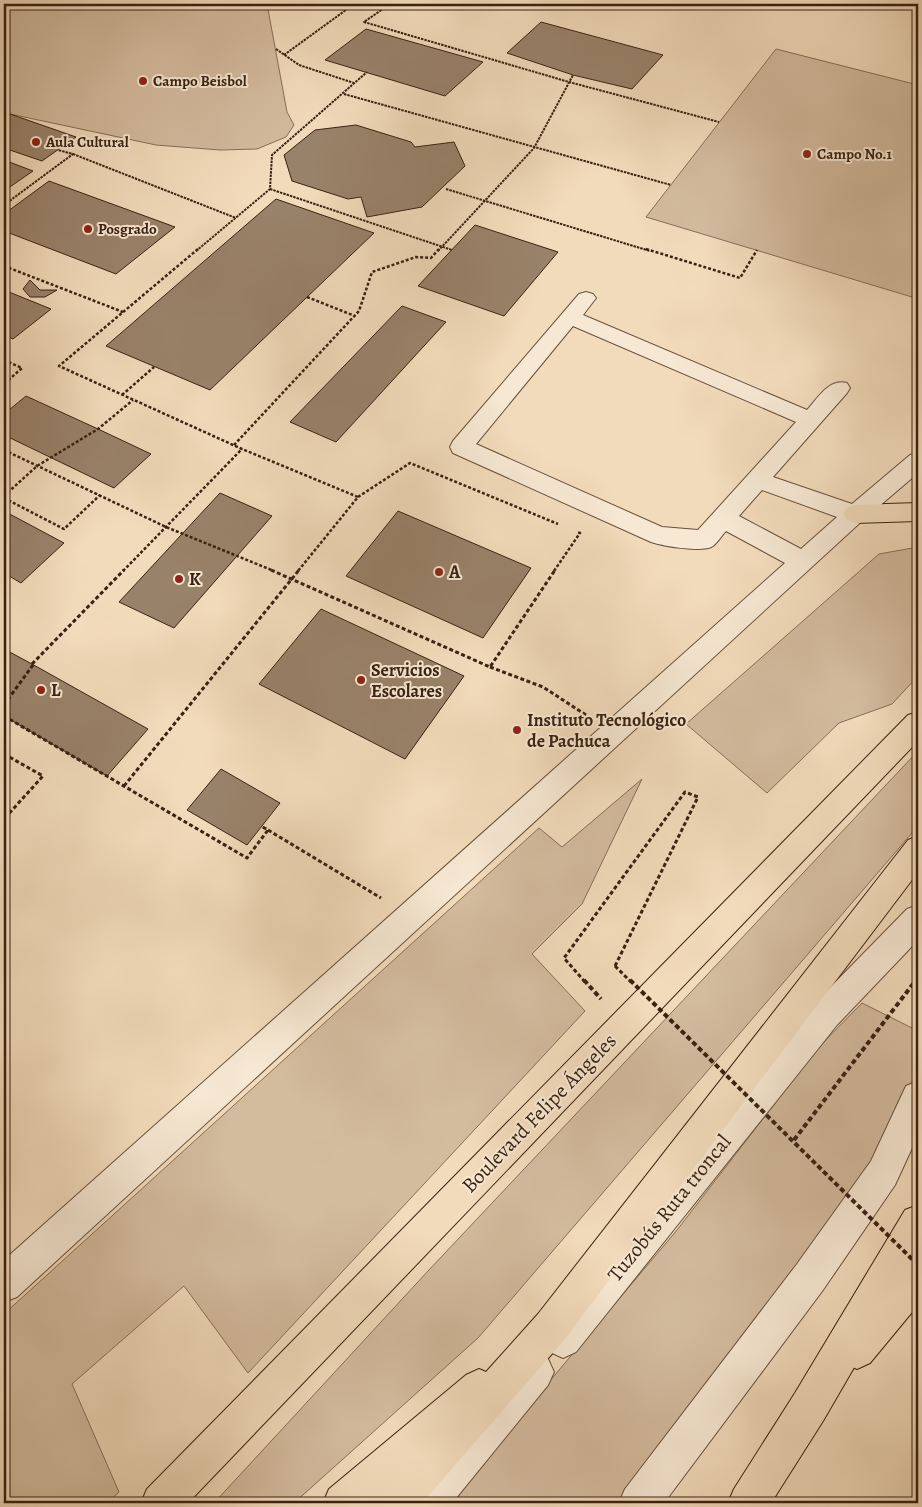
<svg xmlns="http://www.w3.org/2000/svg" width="922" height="1507" viewBox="0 0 922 1507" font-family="Alegreya,serif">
  <rect width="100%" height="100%" fill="#f2dbbb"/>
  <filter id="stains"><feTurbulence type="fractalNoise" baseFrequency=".004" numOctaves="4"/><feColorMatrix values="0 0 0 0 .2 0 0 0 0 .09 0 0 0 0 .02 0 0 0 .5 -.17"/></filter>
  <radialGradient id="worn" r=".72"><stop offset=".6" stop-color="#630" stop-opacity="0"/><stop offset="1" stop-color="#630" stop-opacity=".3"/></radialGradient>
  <path fill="#d3bb9e" stroke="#866e58" d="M4 4H267L287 112 294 125 286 137 257 149 220 150 156 145 10 114 4 115Z
    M776 49 918 85V284L912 297 646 217Z
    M918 547V676L892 704 839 723 767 793 686 724 879 554Z
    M918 751V826L478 1338 294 1503H214L428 1271Z
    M642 779 582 904 532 954 585 1011 248 1373 184 1286 72 1384 119 1492 107 1503H4V1314L539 828 562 847Z
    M862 1003 918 1031V1076L878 1160 626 1503H447L677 1230 817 1049Z"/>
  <path fill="#99826a" stroke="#392112" d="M541 22 663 55 632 89 573 75 507 53Z
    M366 29 483 62 445 96 325 60Z
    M10 114 76 137 42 161 4 148V119Z
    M356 125 411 142 415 147 454 142 465 166 422 207 367 217 361 197 348 199 292 181 284 155 315 130Z
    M4 160 33 171 4 191Z
    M49 181 175 227 116 274 4 231V214Z
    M276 199 374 233 210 390 106 346Z
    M475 225 558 252 504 316 418 286Z
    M30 280 40 290H57L45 297H30L23 289Z
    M4 290 51 309 13 339 4 335Z
    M402 306 446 322 336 442 290 422Z
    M26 396 98 429 151 454 114 488 4 435V414Z
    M220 493 272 516 174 628 119 602Z
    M4 511 64 543 21 583 4 573Z
    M398 511 531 568 483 638 346 576Z
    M321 609 464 676 405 759 259 684Z
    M4 649 32 664 148 729 107 776 4 716Z
    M221 769 280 803 247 845 187 810Z"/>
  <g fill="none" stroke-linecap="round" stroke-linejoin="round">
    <g stroke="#67503c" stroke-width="2">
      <path id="minor" d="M586 292 593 294 596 298 583 315 807 410C818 398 829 378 847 383L850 388 847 393 773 477 852 504 910 455 918 453V473L863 520 17 1297 4 1302V1260L785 563 726 531C722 535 718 542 713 546 704 553 662 546 651 542L453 453 450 447 453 441 579 294ZM573 326 796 422 698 530 662 527 476 444ZM762 490 837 517 801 549 739 516Z
        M918 905V940L837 1025 576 1352 563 1358 550 1352 544 1339 550 1326 815 1003 907 909Z
        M918 1081V1135L895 1185 823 1290 664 1503H619L625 1489 797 1264 871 1161 906 1086Z
        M535 1353 548 1359 554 1372 548 1385 452 1503H406L412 1489 522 1359Z"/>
    </g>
    <g stroke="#392112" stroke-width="2">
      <path id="major" d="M918 503V521L855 523 847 520 843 514 847 508 855 505Z
        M918 712V741L188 1503H141L147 1489 908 715Z
        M918 1259V1305L870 1363 857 1369 844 1363 838 1350 844 1337 905 1264Z"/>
    </g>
    <g stroke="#392112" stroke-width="2">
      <path id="highway" d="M918 836V872L564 1340 422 1503H376L377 1500 373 1503H323L329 1489 466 1375 479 1369 486 1372 538 1314 908 840Z
        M918 1205V1257L823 1421 771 1503H728L734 1489 795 1393 905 1210Z"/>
    </g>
    <path stroke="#392112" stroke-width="2" stroke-dasharray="2.5 1" stroke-linecap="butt" d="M390 4 364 22 569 82 719 122
      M276 49 299 65 354 83
      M284 55 350 7 341 4
      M344 94 671 185
      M73 154 236 218
      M270 189 452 250
      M446 189 650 251
      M4 205 73 154 58 150
      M196 251 270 189 272 155 367 72
      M438 251 534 148 573 75"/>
    <path stroke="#392112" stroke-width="2.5" stroke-dasharray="3 2" stroke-linecap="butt" d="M198 249 59 366 242 449 358 497 298 571
      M646 249 740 278 757 250
      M4 266 123 312
      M307 297 355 316
      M4 360 22 368 4 384
      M122 395 154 367
      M234 445 359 311 372 272 416 257 431 258 439 249
      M4 450 166 527 274 571
      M4 496 37 466 98 429 133 400
      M358 497 410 463 558 524
      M4 498 64 529 100 495
      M123 571 242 449
      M554 571 580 533 577 532"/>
    <path stroke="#392112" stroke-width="3" stroke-dasharray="4 2.5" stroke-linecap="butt" d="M271 570 490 667 555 570
      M32 664 124 570
      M490 667 543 687 586 715
      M4 705 33 665
      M4 716 247 858 268 830 261 826
      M4 754 43 776 4 819
      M124 786 299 570
      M268 830 381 898
      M585 982 564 958 685 792 698 797 615 966
      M915 982 918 978"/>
    <path stroke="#392112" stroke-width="4" stroke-dasharray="5 3" stroke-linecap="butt" d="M584 980 601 999
      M794 1140 916 980"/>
    <use href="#minor" fill="#f7e8d3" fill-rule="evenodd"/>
    <use href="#major" fill="#f2dbbb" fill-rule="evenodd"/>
    <use href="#highway" fill="#f2dbbb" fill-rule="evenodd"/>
    <path stroke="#392112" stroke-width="3" stroke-dasharray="4 2.5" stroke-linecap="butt" d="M615 966 631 982"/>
    <path stroke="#392112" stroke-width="4" stroke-dasharray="5 3" stroke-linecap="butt" d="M630 980 918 1265"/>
  </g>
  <g fill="#8f2418" stroke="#f7e8d3" stroke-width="2">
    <circle cx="143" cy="81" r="5"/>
    <circle cx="36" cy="142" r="5"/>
    <circle cx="807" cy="154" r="5"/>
    <circle cx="88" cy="229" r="5"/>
    <circle cx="439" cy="572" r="5"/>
    <circle cx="179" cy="579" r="5"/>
    <circle cx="361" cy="680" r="5"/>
    <circle cx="41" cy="690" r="5"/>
    <circle cx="517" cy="730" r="5"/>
  </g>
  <g text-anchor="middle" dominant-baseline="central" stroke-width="4" stroke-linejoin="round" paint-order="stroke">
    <g font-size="15" font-weight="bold" fill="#392112" stroke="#f7e8d3" text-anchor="start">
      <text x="153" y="81">Campo Beisbol</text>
      <text x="46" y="142">Aula Cultural</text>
      <text x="817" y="154">Campo No.1</text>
      <text x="98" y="229">Posgrado</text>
    </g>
    <g font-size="18" font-weight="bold" fill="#392112" stroke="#f7e8d3" text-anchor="start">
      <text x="449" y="572">A</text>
      <text x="189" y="579">K</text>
      <text x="371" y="670">Servicios<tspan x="371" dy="21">Escolares</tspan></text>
      <text x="51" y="690">L</text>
      <text x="527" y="720">Instituto Tecnológico<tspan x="527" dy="21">de Pachuca</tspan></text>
    </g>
    <g font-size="21" fill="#392112" stroke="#f7e8d3">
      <text transform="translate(539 1113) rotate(-46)">Boulevard Felipe Ángeles</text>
      <text transform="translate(669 1208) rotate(-51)">Tuzobús Ruta troncal</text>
    </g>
  </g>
  <rect width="922" height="1507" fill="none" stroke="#f2dbbb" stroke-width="20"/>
  <rect x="5" y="5" width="912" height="1497" fill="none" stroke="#392112" stroke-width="2.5"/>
  <rect x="10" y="10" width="902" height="1487" fill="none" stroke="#392112"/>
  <rect width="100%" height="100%" filter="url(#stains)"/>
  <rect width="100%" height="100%" fill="url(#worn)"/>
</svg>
